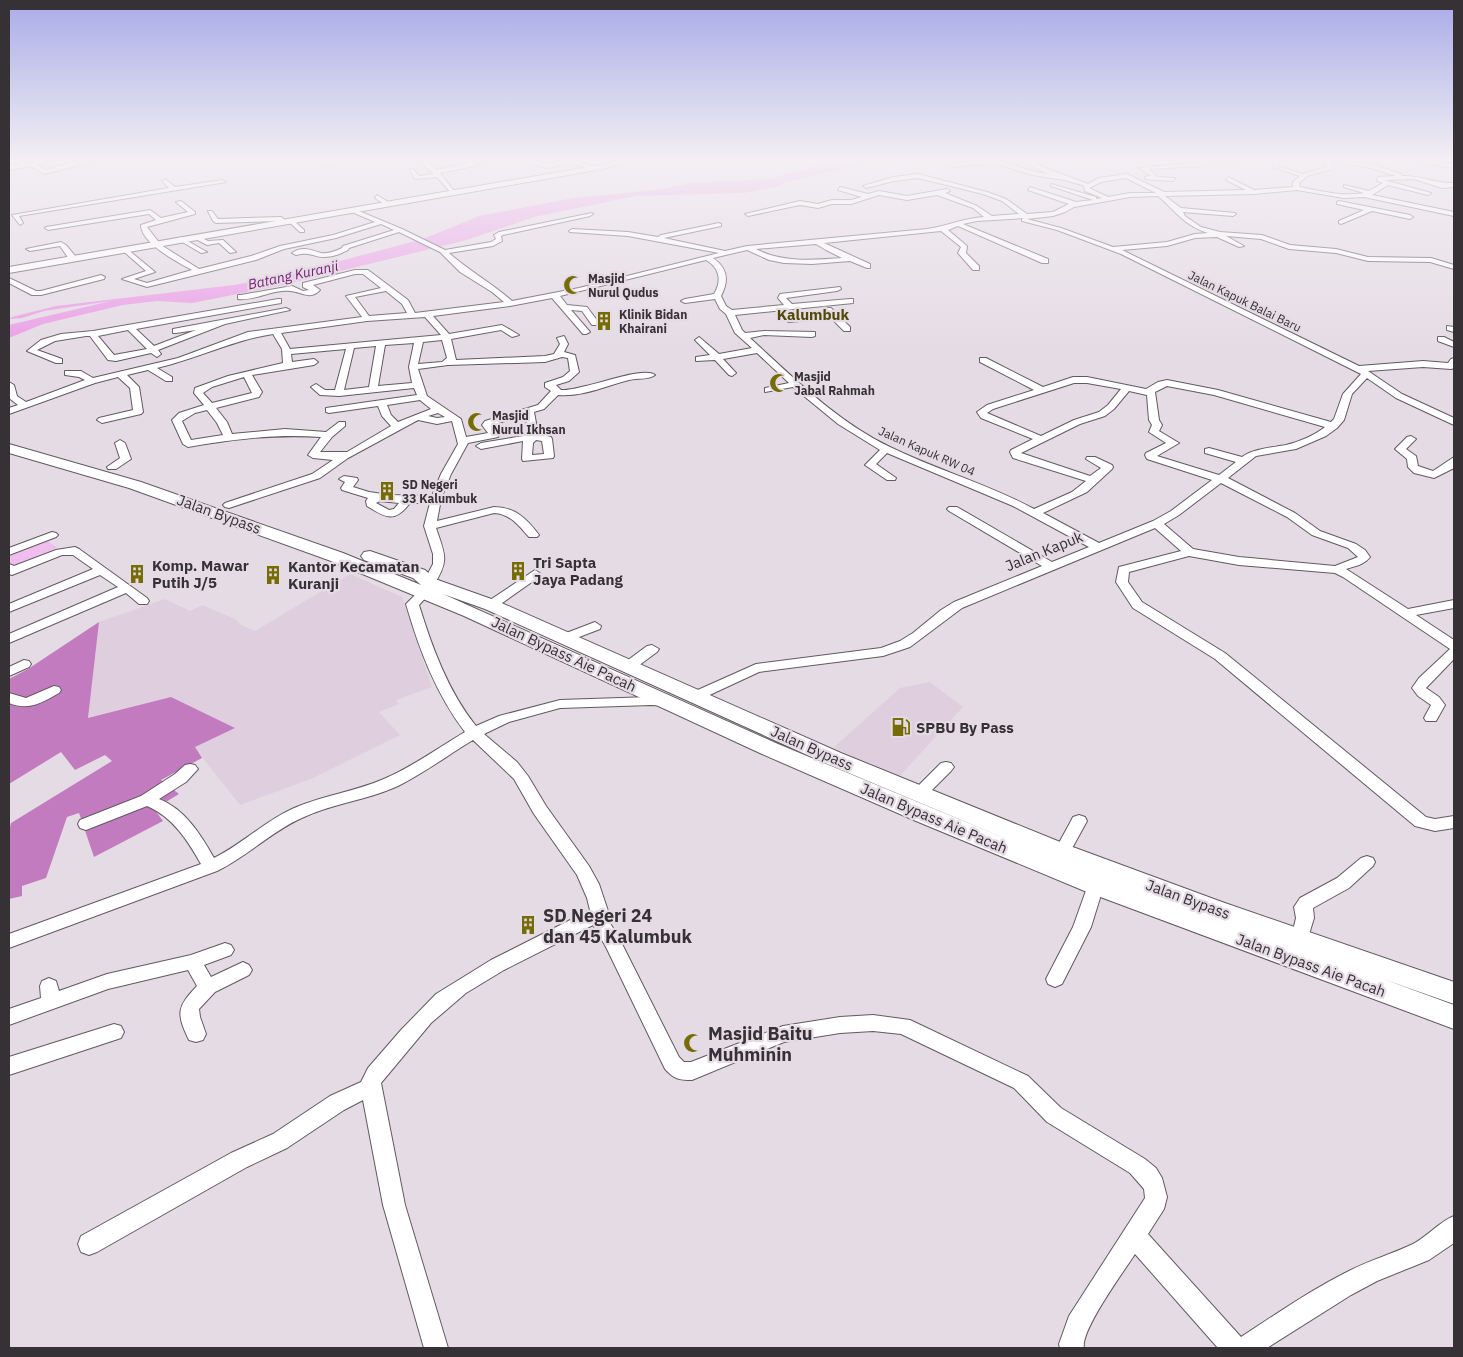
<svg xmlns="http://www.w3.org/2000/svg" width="1463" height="1357" viewBox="0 0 1463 1357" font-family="'IBM Plex Sans',sans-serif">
  <rect width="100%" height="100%" fill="#e5dbe4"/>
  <path fill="#dfcfde" d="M350 574 402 597 432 687 396 700 399 704 379 712 400 735 311 779 240 805 194 747 235 728 88 718 99 622 165 599 190 611 202 605 235 619 241 625 255 631Z
    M930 682 963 707 897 779 834 747 900 688Z"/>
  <path fill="#f1bcee" d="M48 541 57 548 11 566 9 564V556Z"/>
  <path fill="#c37bc0" d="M99 622 88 718 171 697 235 728 195 747 202 758 161 780 179 794 154 809 163 821 94 857 79 813 67 817 46 878 22 886V896L9 899V832L11 823 112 761 105 755 75 770 61 752 9 784V679L28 669Z"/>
  <path fill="#eaa0e7" d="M848 159H887L785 182 779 186 745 193 636 196 534 217 467 240 283 285 192 303 157 301 123 305 43 324 9 338V325L111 301 44 311 22 318 9 319 12 317 56 306 234 285 295 273 423 239 479 216 573 198 657 190 691 183 768 179Z"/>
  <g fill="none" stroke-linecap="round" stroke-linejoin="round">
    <g stroke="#625961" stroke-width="2">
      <path id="minor" d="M50 159H61L37 165 45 170 76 161 103 159 44 174 31 166 9 170V166Z
        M324 159H332L325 162 331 164V166L316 162Z
        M363 159H373L370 161Z
        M417 159H423L437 170C446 168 483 158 488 160L474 166 440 173 455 192 452 194 437 177 415 179 409 169H413L419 176 434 174Z
        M521 159 548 164 562 161 558 159H567L600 168 597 170 568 163 548 168 521 161Z
        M939 159H946L954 163 994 159 1035 172 1048 174 1028 164 1034 159H1040L1035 164 1088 184 1099 178 1127 174 1164 192 1246 190 1226 180 1228 177 1254 190 1293 187V182L1300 176 1273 167V165L1303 174 1327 167 1324 159 1375 165 1401 174 1402 176C1420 175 1436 184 1454 183V187L1442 188 1414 179 1384 180 1431 193 1428 195 1388 185 1372 195 1454 212V216L1364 197 1344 198 1297 190 1254 194 1165 196 1181 208 1235 213 1236 214 1233 216 1183 212 1185 216 1201 227 1220 232 1262 235 1290 245 1336 249 1368 257 1431 258 1454 265V269L1430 262 1368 261 1336 253 1289 249 1261 239 1226 236 1244 246 1239 247 1217 237 1195 238 1167 246 1122 250 1359 366 1423 361 1448 363 1451 359 1454 358V368L1451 369 1423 367 1368 371 1402 394 1454 418V425L1396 398 1367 378 1352 394 1344 420 1337 428 1326 436 1296 449 1256 456 1228 478 1295 513 1320 531 1356 544 1365 550 1370 557C1364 565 1355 566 1346 569L1408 609 1454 600V608L1416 615 1454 640V659L1426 688 1439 697 1445 705 1436 721H1426L1424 718 1431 705 1418 696 1412 688 1419 678 1450 649 1343 577 1335 573 1239 565 1189 556 1129 572 1128 582 1142 602 1225 653 1426 817 1435 819 1454 816V828L1435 831 1415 826 1215 659 1133 608 1116 582 1119 567 1181 551 1155 528 962 608 910 647 883 656 759 672 701 699H691L689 696 691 693 756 664 881 648 900 641 913 633 941 610 954 602 1042 566 949 511 947 509 949 507H957L1052 562 1089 547 1013 506 887 453 876 464 896 478 895 480H887L865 465 880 450 838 424 793 387 765 392V388L789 383 757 353 723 359 736 373 732 376 729 375 715 360 696 361V357L710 355 695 340 699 337 719 354 752 348 735 333 726 314 720 309 715 299 685 303 681 301 685 299 714 294C722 281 720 268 706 260L560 296 567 305 587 307 599 323 598 325H592L582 311 571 310 590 332 586 334H583L552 298 510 306 433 316 449 334 502 325 519 335 512 337 501 330 451 339 456 360 545 356 554 354 560 344 557 338 564 336 568 344 564 352 575 355 579 372 569 381 556 385 561 390C583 391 643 365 655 375 649 380 637 378 629 380 605 386 583 397 558 395L544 409 534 412 538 434 551 437 552 439 554 456 553 458 523 461 522 459 523 441 481 449 476 446 481 443 529 435 525 415 492 425 499 435 498 437 468 443 451 474 441 499 437 521 494 507C515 507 527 519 539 535L537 537H529C519 526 511 514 494 513L436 528C445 555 450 560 433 586L429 587 423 583 433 564V554L424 526 430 503H410C395 523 386 518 367 506L366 501 368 498 342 490 341 488 345 482 339 479 344 476 357 478 358 480 353 487 369 492 390 495 432 496 441 474 458 444 452 421 437 424 418 420 348 458 320 478 229 508 225 507 223 505 225 503 312 474 333 460 313 458 308 455 321 437C274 434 235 439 188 447L183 444 172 420 179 413 204 405 194 393 195 388 228 376 283 363 282 349 273 334C233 340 196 359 157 368L172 377V381H166L148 370 127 375 139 387 143 412 141 414 102 423 97 420 99 418 133 410 130 388 118 377 95 383 9 414V408L18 405 9 398V382L14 385 17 396 26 402 85 380 79 377 65 375V371H81L93 378 178 358 248 332 362 317 346 296 381 288 363 274H355L313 285 320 290C310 301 300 291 290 291 273 289 255 301 238 299V295H241L292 286 303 291 309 290 303 287V283L355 270H368L408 300 415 313 504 302 492 292 460 272 440 252 399 232 349 248 348 250C341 254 332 257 324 257 311 257 312 251 296 255L292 253C303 246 310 250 321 253 328 254 336 251 342 248L343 246 394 230 381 224 336 238 284 249 256 260 147 287 122 279 146 271 122 250V248H126L155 272 134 279 147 283 192 270C177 262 141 243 141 225L156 220 149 214 48 230 45 228 46 227 150 210 161 218 188 212 176 202 181 201 195 212V214L147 227 161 245 199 269 251 256 280 246 333 235 375 222 352 212V210L354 209 402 229 445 250 491 242 496 239 494 235 499 232 592 213 593 214 590 216 503 235 501 236 502 241 493 246 449 253C469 271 492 283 512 301L579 288 719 253 628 236 570 232 569 231 572 229 628 232 658 237 661 235 719 223 721 224V226L664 238 725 251 747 246 927 229C947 226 964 218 984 217L973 208 937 195 907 200 879 195 851 204H832L818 208 800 205 748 216 745 214 800 201 818 204 832 200H851L862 197 838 190 840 187 868 194 879 191 907 196 947 189 950 191 945 193 977 206 992 216 1019 214 1002 201 983 194 918 178 894 181 866 188 863 186 894 177 918 174 987 192 1006 199 1027 214 1053 212 1069 204 1028 190 1030 187 1076 202 1093 200 1051 186V184L1096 197V199L1102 198 1085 191 1084 186 1082 185 1065 180 1032 175 994 163 953 167ZM1331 161 1374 169 1396 176 1378 177 1377 181 1383 183 1369 191 1344 185V187L1364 193C1342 197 1321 191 1300 187L1299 183 1307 176 1332 169ZM1126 178 1156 193H1130L1108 197 1089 188 1101 182ZM1158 196C1177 212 1183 225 1208 233L1195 234 1167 242 1113 247 1061 228 1027 219 1053 216 1065 212 1074 207 1130 197ZM1024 218 1022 219V221L1057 230 1121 254 1361 374 1343 394 1334 419 1331 422 1218 390 1167 380 1158 382 1146 389 1087 377H1073L1043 387 986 358H980V362L1034 390 987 405 977 412 981 418 1033 439 1011 450 1010 452 1013 458 1086 481 1072 492 1034 509C988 484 937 470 890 447 836 421 794 378 750 338L764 335 812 337 815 336V332L764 331 745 333 742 330 735 315 853 303V299H850L792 304 786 298 837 291 841 289 840 287 780 294 778 298 784 305 732 310 726 306 721 296C729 281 728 268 713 258L747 250 769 260 784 263 812 264 850 261 867 268H870V264L824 243 941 231 961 247 958 253 973 270H979V266L966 253 967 246 948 230 958 226 1042 263H1048V259L963 224 977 221ZM816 244 826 250 842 258C814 260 782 263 756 249ZM386 291 402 304 407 313 369 316 355 297ZM425 317 441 335 290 349 281 333 367 321ZM442 340 447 358 442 362 418 364 423 342ZM414 343 409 367 412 383 378 386 385 345ZM376 346 369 387 344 390 354 348ZM346 349 335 390H325L316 384 311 387 320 395 339 396 414 388 417 395 326 408V412L329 413 378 406 382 416 391 426 347 452H320L332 437 345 426V422H339L326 432 285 429 232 434 227 422 216 408 259 397 262 392 252 375 314 365 318 362 314 359 292 362 291 354ZM562 357 568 358 570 371 563 377 545 383V387L551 391 538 405 485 421 482 425 488 433 466 437 461 419 427 396 418 369 448 365 545 362ZM244 377 252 393 212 403 203 393 212 387ZM1074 383H1087L1121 389 1108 405 1099 412 1074 420 1041 436 987 413 993 409ZM1167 386 1214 395 1325 427C1315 435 1299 442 1286 445 1271 448 1255 448 1242 457L1209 448 1205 449V453L1236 462 1219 475 1157 456 1179 443 1159 431 1162 425 1159 420 1155 392ZM1129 391 1147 395 1149 420 1152 425 1149 432 1166 443 1146 453 1145 455 1147 459 1212 480 1171 511 1153 521 1099 543 1043 513 1087 492 1112 469 1113 467 1112 465 1095 457H1087L1086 459 1101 468 1090 476 1021 453 1080 424 1105 416 1114 409ZM420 400 431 409 398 422 391 415 387 405ZM207 410 217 423 223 435 191 440 182 421 195 413ZM438 413 445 417 437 418 428 416ZM536 440 542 441 544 454 532 455 533 443ZM1221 483 1287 517 1312 535 1348 548 1358 557 1335 566 1239 557 1193 549 1164 524 1179 515ZM380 501 399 503 394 509 389 510 376 503Z
        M1206 159H1253L1237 162 1206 163 1200 166 1149 169 1157 177 1175 178 1173 181 1145 179V177L1151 176 1139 168 1196 163Z
        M1402 159H1415L1454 164V168Z
        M165 179 175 187 223 180 226 182 19 216 23 223 20 225 12 215 169 188 162 181Z
        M377 195 388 202V204H384L375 198Z
        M1339 201 1410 215 1413 217 1410 219 1372 211 1341 224 1339 223V221L1364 210 1337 204V202Z
        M208 211H212L218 219 281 217 286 221 283 223 279 221 216 223 213 221Z
        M289 220H293L304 230V232H300L289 222Z
        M196 235 208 241 223 240 236 252 230 253 219 243 207 245 194 238V236Z
        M181 237 205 251 207 252 201 253 179 240 178 239Z
        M61 242 66 245 76 257 75 259H69L60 246 30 251 26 249Z
        M101 275 105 277 104 279 41 295H32L9 283V278L36 291H41Z
        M278 299H281V303L136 329 154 346 196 330 176 333H173V329L286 308 290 310 225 324 158 350 161 354 157 357 151 353 116 361 108 360 90 336H86L55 341 37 350 62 359V363H56L27 351 41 340 61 334 93 331ZM128 330 147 349 114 355 98 336Z
        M825 308H831L850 327V331H844L831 318 789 322 785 320 789 318 827 313 824 310Z
        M1447 326 1454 327V332L1447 330Z
        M1438 337H1444L1454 342V347L1438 341Z
        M1411 436 1416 439 1406 449 1416 456 1418 466 1433 471 1454 457V468L1434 478 1414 473 1408 467 1407 459 1395 449 1407 437Z
        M120 440 125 443 131 459 116 469H108L107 467 120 458 115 443Z
        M52 532 56 533 58 535 56 537 9 555V548Z
        M75 547 79 549 147 598 149 601 147 604H139L126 593 9 643V634L118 587 100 575 9 612V604L93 569 73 555H62L12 575 9 574V564L14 566 56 550Z
        M535 570 541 574 539 577 495 608H487L485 605 487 602Z
        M424 589 430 593 419 605C432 647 448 691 476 726L499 716 560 700 651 697 670 700 672 703 670 706 651 705 560 708 509 722 484 734 517 762 528 776 546 806 589 866 599 884 608 911 605 915 619 938 679 1057 684 1062H691L783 1026 840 1017 873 1015 910 1020 1028 1076 1061 1108 1145 1159 1156 1168 1162 1178 1167 1197 1164 1209 1148 1234 1241 1337C1276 1314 1311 1290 1349 1271 1370 1260 1392 1254 1413 1244 1428 1236 1439 1222 1454 1216V1243L1429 1260 1377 1281 1351 1295 1267 1348H1218L1135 1254C1124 1271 1080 1331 1084 1348H1060L1059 1344 1069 1316 1145 1198 1144 1189 1130 1173 1047 1122 1014 1088 901 1034 873 1031 840 1033 784 1042 692 1080C679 1080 674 1079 665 1069L606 947 593 925 504 970 466 993 431 1023 381 1083 405 1205 448 1348H424L383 1205 363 1100 344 1110 287 1148 247 1167 97 1252 89 1255 81 1252 78 1244 81 1236 231 1153 273 1134 330 1096 361 1082 368 1068 401 1030 436 994 491 960 590 910 587 898 577 875 534 814 514 779 473 740C448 755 424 773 398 786 368 800 334 803 304 817 273 830 248 856 217 871L9 948V934L201 864C188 841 173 817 147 806L86 830 80 828 78 824 80 820 141 796 175 774 185 765 190 764 195 765 198 769 186 782 159 799C185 809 201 835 214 858 242 844 264 822 292 809 322 795 356 792 386 778 412 767 441 746 465 732 436 694 419 649 406 604L420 590Z
        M595 622 601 626 600 629 566 642 559 638 561 635Z
        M652 645 659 649 657 652 634 669H624L622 666 624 663 647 646Z
        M24 660 29 661 31 664 29 667 9 676V667Z
        M54 686 59 687 61 690 59 693C42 703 28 711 9 703V693L26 698Z
        M946 762 951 763 954 767 951 771 925 797 920 798 915 797 912 793 915 789 941 763Z
        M1079 815 1085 817 1087 821 1070 852 1068 856 1062 858 1056 856 1054 852 1071 821 1073 817Z
        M1367 856 1373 858 1375 862 1373 866 1349 888 1313 908 1314 918 1306 944 1300 946 1294 944 1291 939 1296 918 1294 907 1300 898 1337 878 1361 858Z
        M1096 879 1102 880 1104 885 1091 927 1062 984 1055 987 1048 984 1046 979 1073 927 1088 885 1090 880Z
        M225 943 231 945 234 950 231 955 204 965 211 977 243 962 249 965 252 970 249 975 215 992 199 1009 200 1017 206 1034 203 1040 196 1042 189 1040C176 1013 177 1007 197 986L188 970 108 989 9 1025V1009L41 998 40 986 42 981 49 978 56 981 59 991 107 974 191 955Z
        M114 1024 121 1026 124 1032 121 1038 9 1075V1057Z"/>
    </g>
    <g stroke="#625961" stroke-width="2">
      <path id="major" d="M621 159H631L608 168 9 273V267L606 164Z"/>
    </g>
    <g stroke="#625961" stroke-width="2">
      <path id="highway" d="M9 444 141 482 343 553 421 585 413 578 364 560 361 556 364 552 370 551 425 570 435 579 497 601 841 753 1070 846 1222 902 1454 982V1004L1383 979 1454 1005V1029L1087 892 916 821 762 754 464 616 331 561 129 488 9 453ZM443 594 485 609 825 763 1026 847 778 744Z"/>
    </g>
    <use href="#minor" fill="#fff" fill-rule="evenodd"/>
    <use href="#major" fill="#fff" fill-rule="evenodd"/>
    <use href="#highway" fill="#fff" fill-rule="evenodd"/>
  </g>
  <linearGradient id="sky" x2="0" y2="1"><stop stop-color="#a9ace8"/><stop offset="0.46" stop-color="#f3eff3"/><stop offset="1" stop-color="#f3eff3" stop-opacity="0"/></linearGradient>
  <rect width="1463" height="349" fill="url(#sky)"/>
  <defs>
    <g id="mosque-bare" transform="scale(1.5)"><path d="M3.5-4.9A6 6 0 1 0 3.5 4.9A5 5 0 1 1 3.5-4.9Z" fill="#766c06" stroke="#e5dbe4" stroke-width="2.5" paint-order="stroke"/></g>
    <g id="building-bare" transform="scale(1.5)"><path d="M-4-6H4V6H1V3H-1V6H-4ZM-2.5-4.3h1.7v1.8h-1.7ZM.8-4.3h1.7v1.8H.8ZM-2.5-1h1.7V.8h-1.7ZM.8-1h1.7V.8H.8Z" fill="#766c06" stroke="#e5dbe4" stroke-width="2.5" paint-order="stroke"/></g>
    <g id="fuel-bare" transform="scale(1.5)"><path d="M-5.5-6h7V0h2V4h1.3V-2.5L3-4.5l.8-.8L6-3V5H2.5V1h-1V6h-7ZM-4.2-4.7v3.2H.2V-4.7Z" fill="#766c06" stroke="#e5dbe4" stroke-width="2.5" paint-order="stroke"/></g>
  </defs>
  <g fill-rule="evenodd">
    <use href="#mosque-bare" x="573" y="285"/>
    <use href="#building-bare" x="604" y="321"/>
    <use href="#mosque-bare" x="779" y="383"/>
    <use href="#mosque-bare" x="477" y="422"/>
    <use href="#building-bare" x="387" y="491"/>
    <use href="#building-bare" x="518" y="571"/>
    <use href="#building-bare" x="137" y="574"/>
    <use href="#building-bare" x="273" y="575"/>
    <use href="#fuel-bare" x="901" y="727"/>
    <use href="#building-bare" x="528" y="925"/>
    <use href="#mosque-bare" x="693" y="1043"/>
  </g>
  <g text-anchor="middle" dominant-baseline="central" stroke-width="4.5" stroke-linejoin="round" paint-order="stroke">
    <g font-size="12" font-weight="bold" fill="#353134" stroke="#e5dbe4" text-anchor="start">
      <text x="588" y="278">Masjid<tspan x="588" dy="14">Nurul Qudus</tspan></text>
      <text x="619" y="314">Klinik Bidan<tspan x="619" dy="14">Khairani</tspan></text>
      <text x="794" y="376">Masjid<tspan x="794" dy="14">Jabal Rahmah</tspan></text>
      <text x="492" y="415">Masjid<tspan x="492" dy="14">Nurul Ikhsan</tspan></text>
      <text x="402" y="484">SD Negeri<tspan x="402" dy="14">33 Kalumbuk</tspan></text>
    </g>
    <g font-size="12" fill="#353134" stroke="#e5dbe4">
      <text transform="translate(1245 301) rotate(26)">Jalan Kapuk Balai Baru</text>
      <text transform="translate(927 451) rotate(24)">Jalan Kapuk RW 04</text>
    </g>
    <g font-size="14" font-style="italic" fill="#762075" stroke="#e5dbe4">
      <text transform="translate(293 275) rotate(-12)">Batang Kuranji</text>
    </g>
    <g font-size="15" font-weight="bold" fill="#504907" stroke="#e5dbe4">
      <text x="813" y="314">Kalumbuk</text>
    </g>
    <g font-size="15" fill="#353134" stroke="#e5dbe4">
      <text transform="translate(219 514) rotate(20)">Jalan Bypass</text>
      <text transform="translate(1044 551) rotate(-22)">Jalan Kapuk</text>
      <text transform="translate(564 654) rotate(25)">Jalan Bypass Aie Pacah</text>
      <text transform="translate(812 748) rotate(24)">Jalan Bypass</text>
      <text transform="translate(934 818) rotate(23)">Jalan Bypass Aie Pacah</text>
      <text transform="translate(1188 899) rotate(20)">Jalan Bypass</text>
      <text transform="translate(1311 965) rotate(20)">Jalan Bypass Aie Pacah</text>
    </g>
    <g font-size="15" font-weight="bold" fill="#353134" stroke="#e5dbe4" text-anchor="start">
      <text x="533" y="562">Tri Sapta<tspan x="533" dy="17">Jaya Padang</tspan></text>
      <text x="152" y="565">Komp. Mawar<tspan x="152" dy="17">Putih J/5</tspan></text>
      <text x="288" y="566">Kantor Kecamatan<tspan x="288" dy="17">Kuranji</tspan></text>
      <text x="916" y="727">SPBU By Pass</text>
    </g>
    <g font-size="18" font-weight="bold" fill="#353134" stroke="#e5dbe4" text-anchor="start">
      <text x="543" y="915">SD Negeri 24<tspan x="543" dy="21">dan 45 Kalumbuk</tspan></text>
      <text x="708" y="1033">Masjid Baitu<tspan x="708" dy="21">Muhminin</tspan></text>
    </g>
  </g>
  <rect width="1463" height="1357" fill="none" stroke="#353134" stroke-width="20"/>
</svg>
